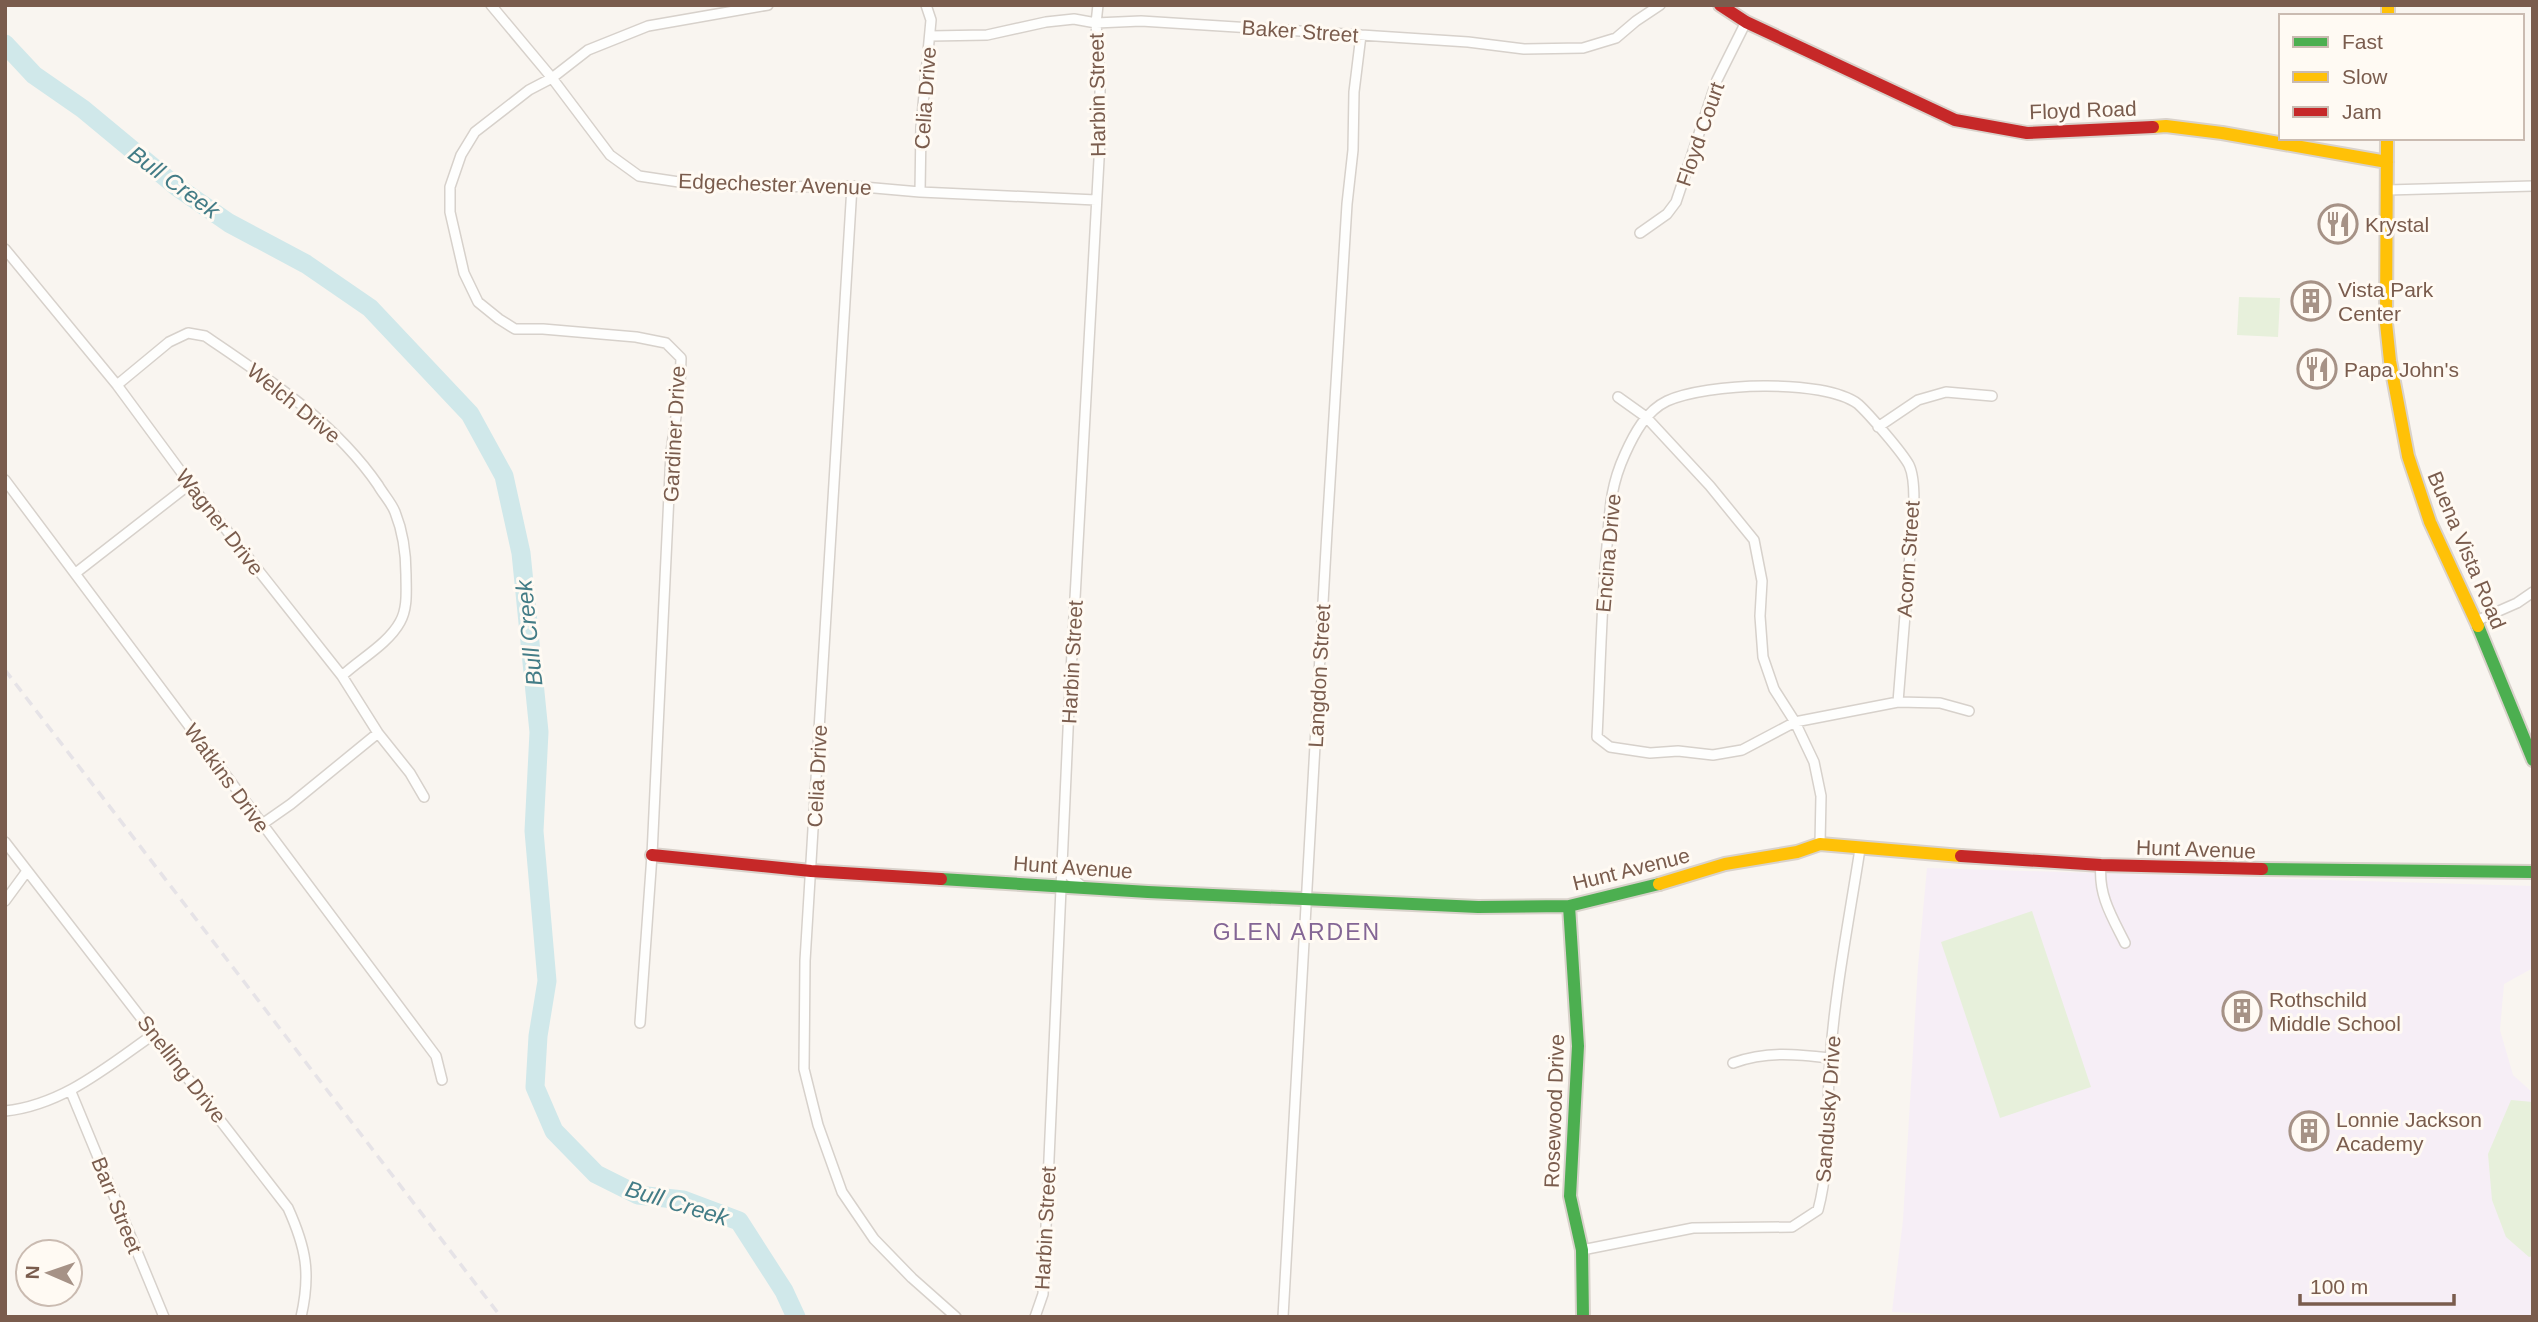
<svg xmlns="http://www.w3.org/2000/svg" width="2538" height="1322" viewBox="0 0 2538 1322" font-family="Helvetica,sans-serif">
  <rect width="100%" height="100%" fill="#f9f5f0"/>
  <path fill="#f6eef6" d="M1927 868 2533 886V968L2504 984 2500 1030 2513 1075 2533 1093V1317H1992L1892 1312 1903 1220 1918 966Z"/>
  <path fill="#e7f0db" d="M2239 297 2280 298 2278 337 2237 335Z
    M2032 911 2091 1087 2000 1118 1941 942Z
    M2511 1100 2533 1102V1256L2529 1257 2506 1237 2492 1200 2488 1154Z"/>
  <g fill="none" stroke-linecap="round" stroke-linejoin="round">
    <path stroke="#d0e8ea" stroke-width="19" d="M5 44 34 75 83 109 177 187 229 223 306 264 370 308 470 414 504 476 521 553 539 732 534 831 547 981 538 1036 535 1087 554 1131 596 1174 638 1195 683 1200 739 1221 784 1291 796 1317"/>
    <g stroke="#d7d1cb" stroke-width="12">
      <path id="street" d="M491 5 552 78 610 155 639 176 679 182 756 187 852 186 920 192 1096 200
        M930 36 987 35 1046 22 1074 19 1096 23 1141 21 1300 31 1468 42 1524 49 1583 48 1616 38 1636 21 1660 5
        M852 186 805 961 804 1069 818 1125 842 1192 874 1239 912 1278 956 1317
        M2387 190 2533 186
        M920 192 921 127 931 20 926 5
        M1640 233 1667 214 1676 202 1717 80 1746 22
        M5 249 117 385 190 484 342 676 378 733 410 773 424 797
        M117 385 169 342 188 333 205 336C268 379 334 421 378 485 383 494 391 502 395 512 403 532 406 554 406 575 406 590 408 608 400 622 388 644 360 659 342 676
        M1618 397 1646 417 1710 486 1754 540 1762 581 1760 616 1763 657 1774 689 1795 722 1814 762 1821 796 1820 844
        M1878 427 1918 400 1946 392 1992 396
        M5 480 436 1056 442 1080
        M77 572 190 484
        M2476 621 2517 603 2533 592
        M1898 702C1902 656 1905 611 1909 565 1911 541 1919 486 1909 465 1902 452 1869 414 1858 404 1823 378 1706 383 1667 401 1646 411 1634 434 1625 454 1608 491 1610 517 1606 557 1601 617 1600 677 1597 737L1610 747 1650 753 1678 751 1713 755 1742 750 1795 722 1898 702 1940 703 1969 711
        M261 825 291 804 378 733
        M5 842 288 1208C306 1248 311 1273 301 1317
        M2101 865C2098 895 2112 917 2125 943
        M1062 869 1084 888
        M5 901 27 871
        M640 1023 652 855 671 452 680 388 681 358 666 343 636 337 543 329H515L499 319 478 302 464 273 450 212V187L461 155 475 132 529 90 552 78 588 50 648 26 768 5
        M1733 1063C1766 1051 1795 1054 1830 1058
        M71 1092 164 1317
        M5 1111C63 1105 108 1066 154 1034
        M1582 1250 1693 1228 1792 1227 1818 1210C1831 1162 1826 1111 1830 1061 1835 990 1849 920 1860 849
        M1035 1317 1043 1294 1069 708 1100 141V81L1096 23 1098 5
        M1283 1317 1327 531 1347 204 1353 150 1354 92 1361 35"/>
    </g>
    <g stroke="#d9d2cb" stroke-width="16">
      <path id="fast" d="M2478 626 2533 760
        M2262 869 2533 872
        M941 879 1148 892 1478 907 1569 906 1659 884
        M1569 906 1578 1046 1570 1196 1582 1250 1583 1317"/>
    </g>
    <g stroke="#d9d2cb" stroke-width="16">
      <path id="slow" d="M2388 5V16
        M2153 127 2166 126 2222 133 2387 162
        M2387 138 2386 323 2390 361 2408 456 2430 522 2478 626
        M1659 884 1725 864 1797 852 1820 844 1961 856"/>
    </g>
    <g stroke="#d9d2cb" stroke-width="16">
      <path id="jam" d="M1720 5 1746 22 1955 120 2027 133 2153 127
        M652 855 811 871 941 879
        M1961 856 2101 865 2262 869"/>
    </g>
    <use href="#street" stroke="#fefefd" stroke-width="9"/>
    <use href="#fast" stroke="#4caf50" stroke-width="12"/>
    <use href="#slow" stroke="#ffc107" stroke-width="12"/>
    <use href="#jam" stroke="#c62828" stroke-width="12"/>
    <path stroke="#e6e3e7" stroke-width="3.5" stroke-dasharray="10 7" stroke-linecap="butt" d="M5 670 501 1317"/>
  </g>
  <defs>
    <g id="restaurant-ring" transform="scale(2.0125)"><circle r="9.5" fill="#fffaf3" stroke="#a69286" stroke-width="1.5"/><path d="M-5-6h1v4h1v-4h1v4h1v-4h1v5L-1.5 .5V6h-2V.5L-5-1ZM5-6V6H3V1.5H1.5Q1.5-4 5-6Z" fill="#a69286"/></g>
    <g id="building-ring" transform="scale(2.0125)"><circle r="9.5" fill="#fffaf3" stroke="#a69286" stroke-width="1.5"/><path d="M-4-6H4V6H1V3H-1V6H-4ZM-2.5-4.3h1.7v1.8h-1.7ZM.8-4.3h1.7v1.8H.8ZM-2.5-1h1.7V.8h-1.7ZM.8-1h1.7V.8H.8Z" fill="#a69286"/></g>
  </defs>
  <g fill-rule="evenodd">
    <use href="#restaurant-ring" x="2338" y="224"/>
    <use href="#building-ring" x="2311" y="301"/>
    <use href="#restaurant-ring" x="2317" y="369"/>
    <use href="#building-ring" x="2242" y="1011"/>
    <use href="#building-ring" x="2309" y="1131"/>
  </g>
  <g text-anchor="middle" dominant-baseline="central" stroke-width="6" stroke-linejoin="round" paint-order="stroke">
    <g font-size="21" fill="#7a5c4d" stroke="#fffaf3">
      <text transform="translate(1300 31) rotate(4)">Baker Street</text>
      <text transform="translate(1097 95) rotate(-91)">Harbin Street</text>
      <text transform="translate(925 98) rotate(-86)">Celia Drive</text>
      <text transform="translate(2083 110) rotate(-2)">Floyd Road</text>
      <text transform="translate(1700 134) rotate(-71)">Floyd Court</text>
      <text transform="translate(775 184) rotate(2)">Edgechester Avenue</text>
      <text transform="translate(294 403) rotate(39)">Welch Drive</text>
      <text transform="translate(674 434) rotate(-87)">Gardiner Drive</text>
      <text transform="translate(220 522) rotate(52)">Wagner Drive</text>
      <text transform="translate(2467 550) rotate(67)">Buena Vista Road</text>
      <text transform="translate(1608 553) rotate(-85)">Encina Drive</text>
      <text transform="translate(1908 559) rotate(-86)">Acorn Street</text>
      <text transform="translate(1072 662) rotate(-87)">Harbin Street</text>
      <text transform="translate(1319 676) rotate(-87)">Langdon Street</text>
      <text transform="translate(817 776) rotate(-87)">Celia Drive</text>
      <text transform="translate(227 778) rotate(54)">Watkins Drive</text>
      <text transform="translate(2196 849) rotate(2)">Hunt Avenue</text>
      <text transform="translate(1073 867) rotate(4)">Hunt Avenue</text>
      <text transform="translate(1631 869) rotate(-14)">Hunt Avenue</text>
      <text transform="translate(182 1069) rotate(52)">Snelling Drive</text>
      <text transform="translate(1828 1109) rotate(-86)">Sandusky Drive</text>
      <text transform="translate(1554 1111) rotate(-88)">Rosewood Drive</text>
      <text transform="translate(117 1205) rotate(68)">Barr Street</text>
      <text transform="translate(1045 1228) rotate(-87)">Harbin Street</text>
    </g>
    <g font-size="21" fill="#7a5c4d" stroke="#fffaf3" text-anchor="start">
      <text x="2365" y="224">Krystal</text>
      <text x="2338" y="289">Vista Park<tspan x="2338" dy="24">Center</tspan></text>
      <text x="2344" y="369">Papa John's</text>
      <text x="2269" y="999">Rothschild<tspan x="2269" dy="24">Middle School</tspan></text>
      <text x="2336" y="1119">Lonnie Jackson<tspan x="2336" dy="24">Academy</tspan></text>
    </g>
    <g font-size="23" font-style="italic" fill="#437c86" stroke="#fffaf3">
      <text transform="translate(174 182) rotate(36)">Bull Creek</text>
      <text transform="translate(529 633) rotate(-96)">Bull Creek</text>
      <text transform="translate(677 1203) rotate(17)">Bull Creek</text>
    </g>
    <g font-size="23" letter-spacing="2" fill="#846695" stroke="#fffaf3">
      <text x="1297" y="932">GLEN ARDEN</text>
    </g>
  </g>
  <rect width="2538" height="1322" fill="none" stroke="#7a5c4d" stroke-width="14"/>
  <rect x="2279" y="14" width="245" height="126" fill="#fffaf3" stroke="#cabbb1" stroke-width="2"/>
  <rect x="2293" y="37" width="35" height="10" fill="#4caf50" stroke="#cabbb1" stroke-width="2"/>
  <text x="2342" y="49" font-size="21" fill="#7a5c4d">Fast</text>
  <rect x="2293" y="72" width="35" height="10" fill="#ffc107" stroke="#cabbb1" stroke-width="2"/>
  <text x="2342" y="84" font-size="21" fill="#7a5c4d">Slow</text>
  <rect x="2293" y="107" width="35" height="10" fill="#c62828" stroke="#cabbb1" stroke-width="2"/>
  <text x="2342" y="119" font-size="21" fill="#7a5c4d">Jam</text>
  <g transform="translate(49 1273) rotate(272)"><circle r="33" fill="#fffaf3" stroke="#cabbb1" stroke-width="2"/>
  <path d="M0-5L12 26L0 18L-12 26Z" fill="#a69286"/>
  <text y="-10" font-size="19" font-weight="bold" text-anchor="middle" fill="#7a5c4d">N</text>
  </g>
  <path d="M2300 1294v10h154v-10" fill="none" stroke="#7a5c4d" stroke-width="3.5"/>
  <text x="2310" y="1294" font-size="21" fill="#7a5c4d" stroke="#fffaf3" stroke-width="5" paint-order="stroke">100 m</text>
</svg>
